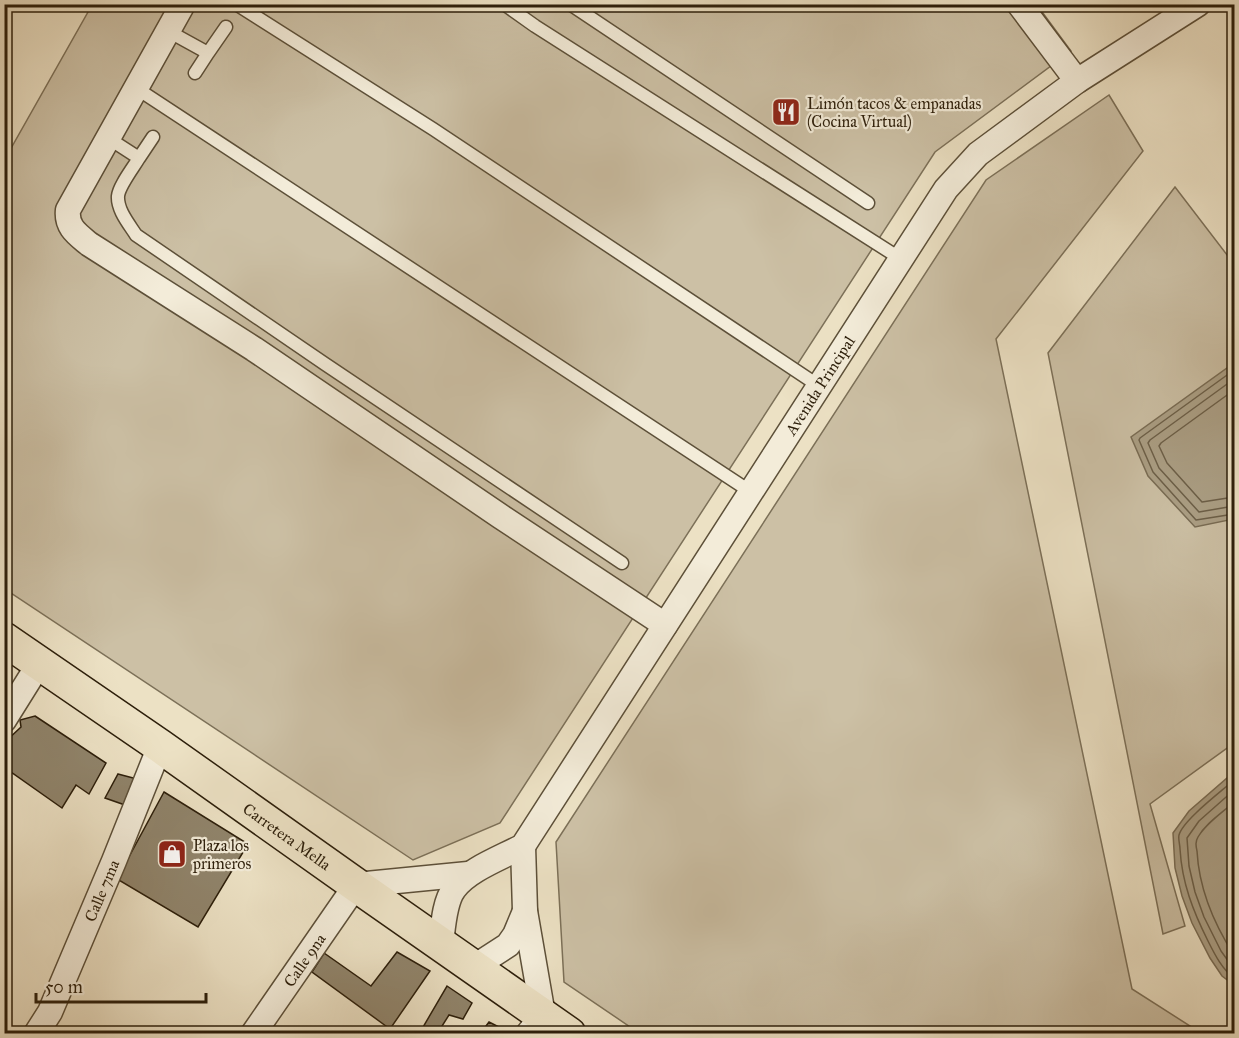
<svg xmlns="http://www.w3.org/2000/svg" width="1239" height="1038" viewBox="0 0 1239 1038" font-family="'IM FELL Great Primer',serif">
  <rect width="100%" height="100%" fill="#ece1c4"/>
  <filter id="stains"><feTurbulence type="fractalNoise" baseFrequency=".00333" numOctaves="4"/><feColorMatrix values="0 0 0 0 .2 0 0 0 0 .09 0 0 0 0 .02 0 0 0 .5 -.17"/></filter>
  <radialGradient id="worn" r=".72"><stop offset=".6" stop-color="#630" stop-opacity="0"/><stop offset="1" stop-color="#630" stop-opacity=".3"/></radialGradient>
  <path fill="#ccc0a5" stroke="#7c7058" stroke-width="1.5" d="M92 5H1037L1071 51 935 152 500 823 413 860 5 589V159Z
    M1109 95 1143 151 996 339 1132 989 1201 1033H639L564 982 556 842 986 180Z
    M1175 187 1234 264V743L1150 804 1185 926 1163 934 1048 353Z"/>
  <path fill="#ab9f85" stroke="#796c54" stroke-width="1.5" d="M1234 363V519L1195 527 1148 476 1131 437Z
    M1234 772V985L1222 976 1210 958 1192 923 1182 896 1175 868 1173 833 1189 811Z"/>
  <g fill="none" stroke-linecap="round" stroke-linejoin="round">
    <path stroke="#6c5f48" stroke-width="1.5" d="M1234 370 1140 438 1139 440 1153 472 1196 520 1234 514
      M1234 379 1150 440 1148 443 1159 468 1199 512 1234 506
      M1234 390 1161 443 1159 446 1167 463 1202 502 1234 497
      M1234 780C1222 791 1183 820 1179 835 1178 839 1180 845 1180 849 1182 883 1193 911 1208 941 1215 955 1222 969 1234 978
      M1234 790 1199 821 1187 838 1189 866 1195 892 1204 917 1221 951 1234 969
      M1234 802C1222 813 1206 823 1198 837 1195 842 1196 846 1197 851 1199 888 1214 924 1234 955"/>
  </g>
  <path fill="#90846b" stroke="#2d1f0b" stroke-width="1.5" d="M35 716 106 763 89 794 76 785 62 808 4 767V743L21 727 20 720Z
    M118 774 137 779 125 805 105 798Z
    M164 792 248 844 198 927 117 879Z
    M397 952 430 971 390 1029 312 972 324 953 371 986Z
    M447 986 472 1003 463 1019 449 1015 437 1034H419Z
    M489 1022 501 1028 497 1034H480Z"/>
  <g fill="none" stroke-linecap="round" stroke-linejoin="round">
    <g stroke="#5d5039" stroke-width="15">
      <path id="service" d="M236 4 433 129 819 386
        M504 4 535 26 901 259
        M570 4 868 203
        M168 31 208 53 195 73
        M208 53 226 27
        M136 88 751 492
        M108 138 139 158 153 137
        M139 158C133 168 119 186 118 196 117 210 129 224 136 235L325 364 622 563"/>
    </g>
    <g stroke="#5d5039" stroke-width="27">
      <g id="minor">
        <path d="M183 4 68 210C66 227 77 234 89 244L254 349 500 516 665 625"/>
        <path d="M1019 4 1077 81"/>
        <path d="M4 720 39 664"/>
        <path d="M523 846 525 911 543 1015 528 1034"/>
        <path id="s1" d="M441 944C443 928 444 902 454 889 467 870 503 857 523 846L946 189 978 154 1077 81 1198 4"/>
        <path d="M474 967 508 945 515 935 525 911"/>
        <path id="s2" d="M36 1034 50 1012 114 861 160 746"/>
        <path id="s3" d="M253 1034 356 885 468 874"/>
      </g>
    </g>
    <g stroke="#2d1f0b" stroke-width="36">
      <g id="primary">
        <path id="s4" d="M4 639 160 746 356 885 569 1034"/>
      </g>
    </g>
    <use href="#service" stroke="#f3ecd9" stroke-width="12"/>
    <use href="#minor" stroke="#f3ecd9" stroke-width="24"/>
    <use href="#primary" stroke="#ece1c4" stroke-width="33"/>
  </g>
  <defs>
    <g id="restaurant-square" transform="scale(1.5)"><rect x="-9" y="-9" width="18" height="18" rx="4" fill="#8f2418" stroke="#f3ecd9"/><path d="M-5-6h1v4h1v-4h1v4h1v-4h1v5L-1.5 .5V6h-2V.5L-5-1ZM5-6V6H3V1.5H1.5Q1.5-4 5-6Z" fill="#fff"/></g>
    <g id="shop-square" transform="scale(1.5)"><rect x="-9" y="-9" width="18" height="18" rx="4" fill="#8f2418" stroke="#f3ecd9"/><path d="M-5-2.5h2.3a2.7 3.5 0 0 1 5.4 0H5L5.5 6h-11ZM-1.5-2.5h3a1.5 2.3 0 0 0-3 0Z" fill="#fff"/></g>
  </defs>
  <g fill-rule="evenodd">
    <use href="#restaurant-square" x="786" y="112"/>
    <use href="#shop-square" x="172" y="854"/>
  </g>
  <g text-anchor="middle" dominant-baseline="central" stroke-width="4.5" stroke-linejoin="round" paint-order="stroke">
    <g font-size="16" fill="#2d1f0b" stroke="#f3ecd9" text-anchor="start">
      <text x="807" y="103">Limón tacos &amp; empanadas<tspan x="807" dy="18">(Cocina Virtual)</tspan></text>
      <text x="193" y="845">Plaza los<tspan x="193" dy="18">primeros</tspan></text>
    </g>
    <g font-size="16" fill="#2d1f0b" stroke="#f3ecd9">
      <text stroke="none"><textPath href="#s1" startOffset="687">Avenida Principal</textPath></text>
      <text stroke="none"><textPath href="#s4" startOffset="345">Carretera Mella</textPath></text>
      <text stroke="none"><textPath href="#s2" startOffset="158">Calle 7ma</textPath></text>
      <text stroke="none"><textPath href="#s3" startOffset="90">Calle 9na</textPath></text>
    </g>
  </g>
  <rect width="1239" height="1038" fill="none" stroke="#ece1c4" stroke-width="24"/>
  <rect x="6" y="6" width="1227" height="1026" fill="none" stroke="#2d1f0b" stroke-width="3"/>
  <rect x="12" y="12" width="1215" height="1014" fill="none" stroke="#2d1f0b" stroke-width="1.5"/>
  <path d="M36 993v9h170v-9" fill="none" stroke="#2d1f0b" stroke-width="3"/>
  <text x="45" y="993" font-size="18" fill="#2d1f0b" stroke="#f3ecd9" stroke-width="4.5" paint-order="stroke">50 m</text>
  <rect width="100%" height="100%" filter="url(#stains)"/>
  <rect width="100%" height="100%" fill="url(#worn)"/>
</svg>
